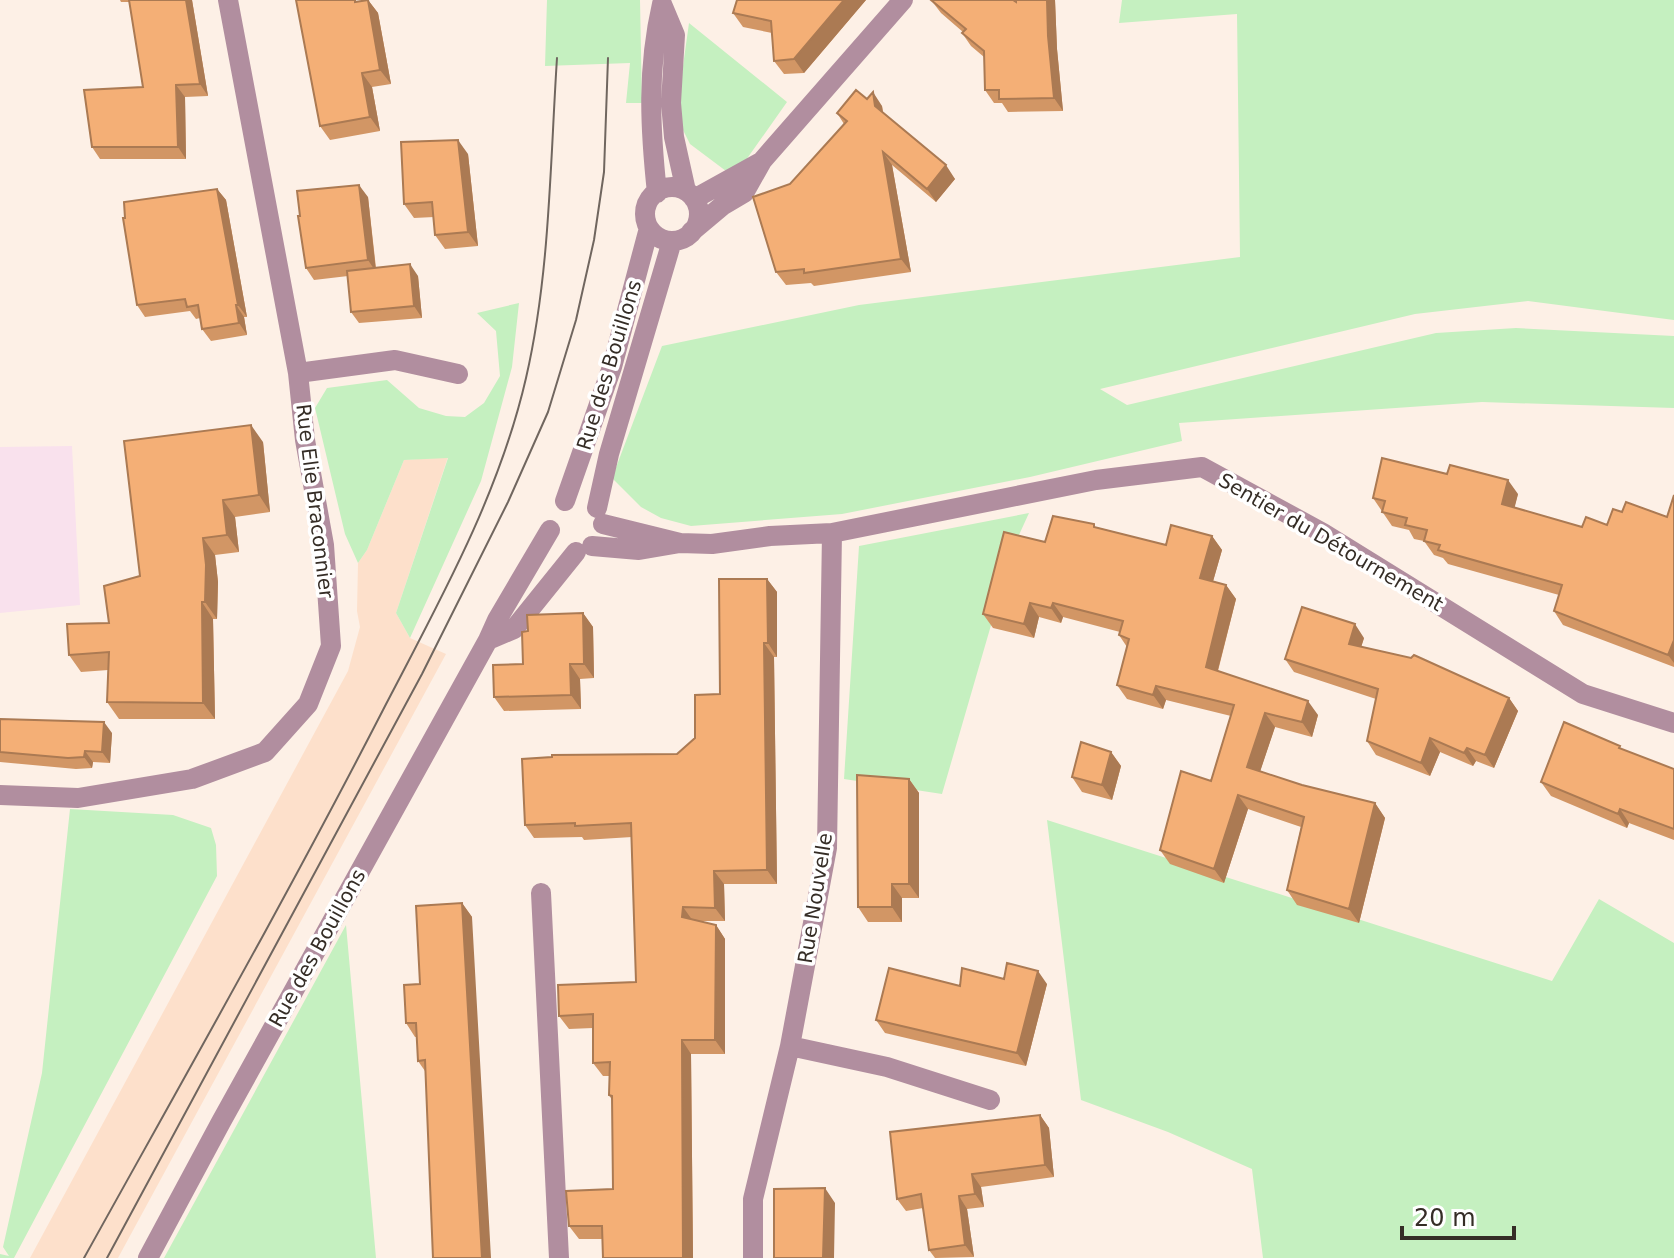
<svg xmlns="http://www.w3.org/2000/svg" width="1674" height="1258" viewBox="0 0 1674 1258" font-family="'DejaVu Sans',sans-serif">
  <rect width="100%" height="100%" fill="#fdf0e6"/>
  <path fill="#f9e1ed" d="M72 446 80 605 0 613V447Z"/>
  <path fill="#fde0cb" d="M448 457 396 613 410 638 446 654 118 1258H30L348 671 360 627 357 611 358 563 367 550 404 460Z"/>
  <path fill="#c5f0c0" d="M547 0H640L642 103H626L630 63 545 66Z
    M1122 0H1674V320L1528 301 1415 314 1100 389 1127 405 1436 333 1516 328 1674 336V408L1482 402 1179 423 1182 441 1030 477 842 514 691 526 661 518 641 507 612 478 662 346 859 305 1240 257 1237 14 1119 23Z
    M689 23 787 102 734 177 690 144 676 116Z
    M519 303 512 367 481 481 410 638 396 613 448 458 404 460 367 550 358 563 345 534 315 408 327 388 387 380 419 408 446 416 465 417 484 403 500 376 496 331 477 313Z
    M1029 513 1014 546 942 794 844 779 859 546Z
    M70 809 173 815 211 828 216 845 217 876 14 1258H0V1254L9 1256 3 1247 42 1073Z
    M1047 820 1552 981 1599 899 1674 943V1258H1263L1252 1169 1168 1132 1081 1100Z
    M346 925 376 1258H164Z"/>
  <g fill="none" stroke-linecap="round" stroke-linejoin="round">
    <path stroke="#b18e9f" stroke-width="20" d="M645 214a27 27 0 1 1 54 0a27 27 0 1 1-54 0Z
      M657 193C650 127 647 69 662 4L675 35 671 103 674 137 686 191
      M694 199 759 163
      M691 232 722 206 744 193 762 161 903 0
      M298 373 395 360 458 374
      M565 501 612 367 649 228
      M597 508 609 454 672 241
      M550 530 497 620 488 640 514 629 576 552
      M680 543 712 544 770 536 832 533 1096 480 1202 467 1323 533 1583 694 1674 723
      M592 546 639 550 680 543 603 524
      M0 795 78 798 192 779 265 752 308 704 331 646 324 545 305 440 298 373 228 0
      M541 893 559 1258
      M790 1046 887 1067 990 1100
      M148 1258 221 1122 488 640
      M753 1258V1199L790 1046 827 848 832 533"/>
    <path stroke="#70665f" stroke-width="2" d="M84 1258C185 1076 288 895 383 710 438 604 499 496 526 378 550 274 550 165 557 58
      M107 1258 422 674 508 502 548 412 576 320 594 240 604 172 608 58"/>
  </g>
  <path fill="#d29665" d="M120 0H192L208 96 185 97 186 159H100L92 147 143 87 129 2H121Z
    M368 0 378 13 391 84 372 87 380 131 330 140 320 126Z
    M737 0H866L804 73 784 74 774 61 772 33 743 27 733 13Z
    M931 0 1016 2V0H1055L1057 49 1063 111 1008 112 1002 103H994L985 90 984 57 971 46 962 33 963 32 941 13Z
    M867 99 882 106 883 113 955 179 936 202 892 165 911 272 814 286 811 283 786 285 776 272 790 184 844 124 837 113Z
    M468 154 478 246 445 249 435 235 434 217 414 218 404 204Z
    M217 189 226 200 247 317H244L247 335 211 341 202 329 200 318 196 319 190 311 145 317 137 305Z
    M368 197 376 268 418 276 422 318 359 323 351 312 348 276 314 280 306 268Z
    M263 442 270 512 235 517 239 552 215 555 218 582 217 619H213L215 719H119L107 702 108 670 81 672 69 655 109 623 140 576Z
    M1518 494 1514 508 1582 527 1607 525 1622 512 1667 517 1674 495V667L1563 625 1554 611 1559 595 1448 564 1443 558 1434 555 1424 541 1414 539 1409 530 1392 526 1373 498Z
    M1096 527 1166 545 1212 536 1222 550 1213 581 1226 585 1236 599 1218 671 1318 715 1312 737 1275 727 1260 771 1302 785 1375 803 1385 818 1359 923 1297 905 1287 890 1301 827 1248 809 1224 883 1170 864 1160 850 1211 781 1231 716 1166 700 1163 709 1127 699 1117 685 1127 647 1119 635 1120 632 1063 617 1061 623 1039 617 1034 638 993 628 983 614 1045 542Z
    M767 579 777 592V657H774L777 884H724L725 921H698L716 925 725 939V1054H691L693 1258H603L602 1239H579L569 1226 613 1189 612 1100 609 1095 610 1076H603L593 1063V1028L569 1029 559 1016 636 982 632 837 584 840 582 837 534 838 525 825 677 754 695 738 720 694Z
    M583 613 593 627 594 678 580 679 581 709 504 711 494 697 523 664 528 631Z
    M1364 638 1361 647 1509 698 1518 711 1494 768 1476 761 1473 766 1440 752 1430 776 1376 755 1367 741 1376 699 1294 672 1285 659Z
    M0 719 112 733 110 763 93 762 92 768 76 769 0 762Z
    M1622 750 1674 769V840L1629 823 1627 828 1551 796 1541 782Z
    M1111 752 1121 766 1112 800 1082 792 1072 777Z
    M909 779 919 793V898H902V922H868L858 907Z
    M462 903 472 917 425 1071 418 1061 417 1037H415L406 1023 420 984Z
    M1004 979 1047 984 1026 1066 885 1033 876 1020 960 986Z
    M1040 1115 1049 1128 1054 1177 981 1187 984 1207 967 1209 974 1257 935 1258 929 1250 923 1208 906 1211 897 1199Z"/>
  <path fill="#ab7a53" d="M186 0H192L208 96 200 84Z
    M368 0 378 13 391 84 380 70Z
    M844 0H866L804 73 794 59Z
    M1047 0H1055L1057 49 1063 111 1054 98 1048 36Z
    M362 73 372 87 380 131 370 117Z
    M176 85 185 97 186 159 178 147Z
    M873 92 882 106 884 119 875 106Z
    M458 140 468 154 478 246 468 232Z
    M883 152 892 165 911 272 901 259Z
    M946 165 955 179 936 202 927 189Z
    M359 185 368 197 376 272 368 260Z
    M217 189 226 200 247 317 238 305Z
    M410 264 418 276 422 318 414 306Z
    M236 305 244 317 247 335 239 323Z
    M251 425 263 442 270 512 259 495Z
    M1508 480 1518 494 1512 518 1502 504Z
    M223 500 235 517 239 552 227 535Z
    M1212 536 1222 550 1210 592 1200 578Z
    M203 538 215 555 218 582 217 619 205 602Z
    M767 579 777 592V657L768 643Z
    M1226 585 1236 599 1215 681 1206 667Z
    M202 602 213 619 215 719 203 703Z
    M1030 603 1039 617 1034 638 1024 624Z
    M1053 603 1063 617 1061 623 1051 608Z
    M583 613 593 627 594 678 584 664Z
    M1355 624 1364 638 1358 657 1349 644Z
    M1674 640V663L1668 655Z
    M764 643 774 657 777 884 767 870Z
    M570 664 580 679 581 709 571 695Z
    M1156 686 1166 700 1163 709 1153 695Z
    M1509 698 1518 711 1494 768 1485 755Z
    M1308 701 1318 715 1312 737 1302 722Z
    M1265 713 1275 727 1257 781 1247 767Z
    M104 722 112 733 110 763 102 752Z
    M1430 738 1440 752 1430 776 1421 763Z
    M1467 748 1476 761 1473 766 1464 753Z
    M85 751 93 762 92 768 84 757Z
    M1111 752 1121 766 1112 800 1102 785Z
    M909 779 919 793V898L909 884Z
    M1238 795 1248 809 1224 883 1214 869Z
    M1375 803 1385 818 1359 923 1349 909Z
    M1620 809 1629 823 1627 828 1618 814Z
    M714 871 724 884 725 921 715 908Z
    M892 884 902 898V922L892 907Z
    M462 903 472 917 491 1258H482Z
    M683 907 693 921 682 917Z
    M716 925 725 939V1054L715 1040Z
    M1038 971 1047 984 1026 1066 1017 1053Z
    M682 1040 691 1054 693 1258H683Z
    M1040 1115 1049 1128 1054 1177 1045 1165Z
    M972 1174 981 1187 984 1207 975 1194Z
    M825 1188 835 1203 834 1258H823Z
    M959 1196 967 1209 974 1257 965 1245Z"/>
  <path fill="#f4af76" stroke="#ab7a53" stroke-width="2" d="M129 0H186L200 84 176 85 178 147H92L84 90 143 87Z
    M296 0H355V2L368 0 380 70 362 73 370 117 320 126Z
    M737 0H844L794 59 774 61 771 21 733 13Z
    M931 0H1013L1016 2V0H1047L1048 36 1054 98 999 99V90H985L984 51 962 33 966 29Z
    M856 90 867 99 873 92 875 106 946 165 927 189 883 152 901 259 804 273V269L776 272 753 197 790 184 847 121 837 113Z
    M458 140 468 232 435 235 432 202 404 204 401 142Z
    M359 185 368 260 306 268 298 216H300L297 191Z
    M217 189 238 305H236L239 323 202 329 198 305 187 307 185 299 137 305 123 218H125L124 202Z
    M410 264 414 306 351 312 347 271Z
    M251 425 259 495 223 500 227 535 203 538 206 565 205 602H202L203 703 107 702 109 652 69 655 67 624 109 623 104 586 140 576 124 441Z
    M1382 458 1447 474 1450 465 1508 480 1502 504 1582 527 1586 517 1607 525 1613 509 1622 512 1626 502 1667 517 1674 495V640L1668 655 1554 611 1562 585 1438 550 1440 545 1424 541 1427 530 1405 525 1407 518 1382 512 1385 501 1373 498Z
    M1053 516 1094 524V527L1166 545 1171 525 1212 536 1200 578 1226 585 1206 667 1308 701 1302 722 1265 713 1247 767 1302 785 1375 803 1349 909 1287 890 1304 817 1238 795 1214 869 1160 850 1181 771 1211 781 1234 705 1156 686 1153 695 1117 685 1129 639 1119 635 1123 621 1053 603 1051 608 1030 603 1024 624 983 614 1004 532 1045 542Z
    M719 579H767L768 643H764L767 870 714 871 715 908 683 907 682 917 716 925 715 1040H682L683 1258H603L602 1226H569L566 1191 613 1189 612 1096 609 1095 610 1062 593 1063V1014L559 1016 558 985 636 982 631 823 575 826V823L525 825 522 759 552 757V755L677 754 695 738V695L720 694Z
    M1302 607 1355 624 1349 644 1411 658 1414 655 1509 698 1485 755 1467 748 1464 753 1430 738 1421 763 1367 741 1378 689 1285 659Z
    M583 613 584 664H570L571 695 494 697 493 665 523 664 522 632 528 631 527 615Z
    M0 719 104 722 102 752 85 751 84 757 68 758 0 752Z
    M1564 722 1620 746 1619 748 1674 769V829L1620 809 1618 814 1541 782Z
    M1081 742 1111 752 1102 785 1072 777Z
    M857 775 909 779V884H892V907H858Z
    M462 903 482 1258H433L425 1060 418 1061 416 1023H406L404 985 420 984 416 906Z
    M1007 963 1038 971 1017 1053 876 1020 889 968 960 986 962 968 1004 979Z
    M1040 1115 1045 1165 972 1174 975 1194 959 1196 965 1245 929 1250 921 1194 897 1199 890 1132Z
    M825 1188 823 1258H774V1189Z"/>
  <g text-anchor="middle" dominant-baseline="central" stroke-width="7" stroke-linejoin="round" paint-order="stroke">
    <g font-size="20" fill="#352d26" stroke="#fff">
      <text transform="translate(609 365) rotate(-73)">Rue des Bouillons</text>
      <text transform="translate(315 501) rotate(83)">Rue Elie Braconnier</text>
      <text transform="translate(1331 542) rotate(30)">Sentier du Détournement</text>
      <text transform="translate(815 898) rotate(-81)">Rue Nouvelle</text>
      <text transform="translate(317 948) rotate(-61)">Rue des Bouillons</text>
    </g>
  </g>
  <path d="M1402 1226v12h112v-12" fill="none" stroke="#352d26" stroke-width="4"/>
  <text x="1414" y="1226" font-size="24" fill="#352d26" stroke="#ffffff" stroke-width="6" paint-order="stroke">20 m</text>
</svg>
